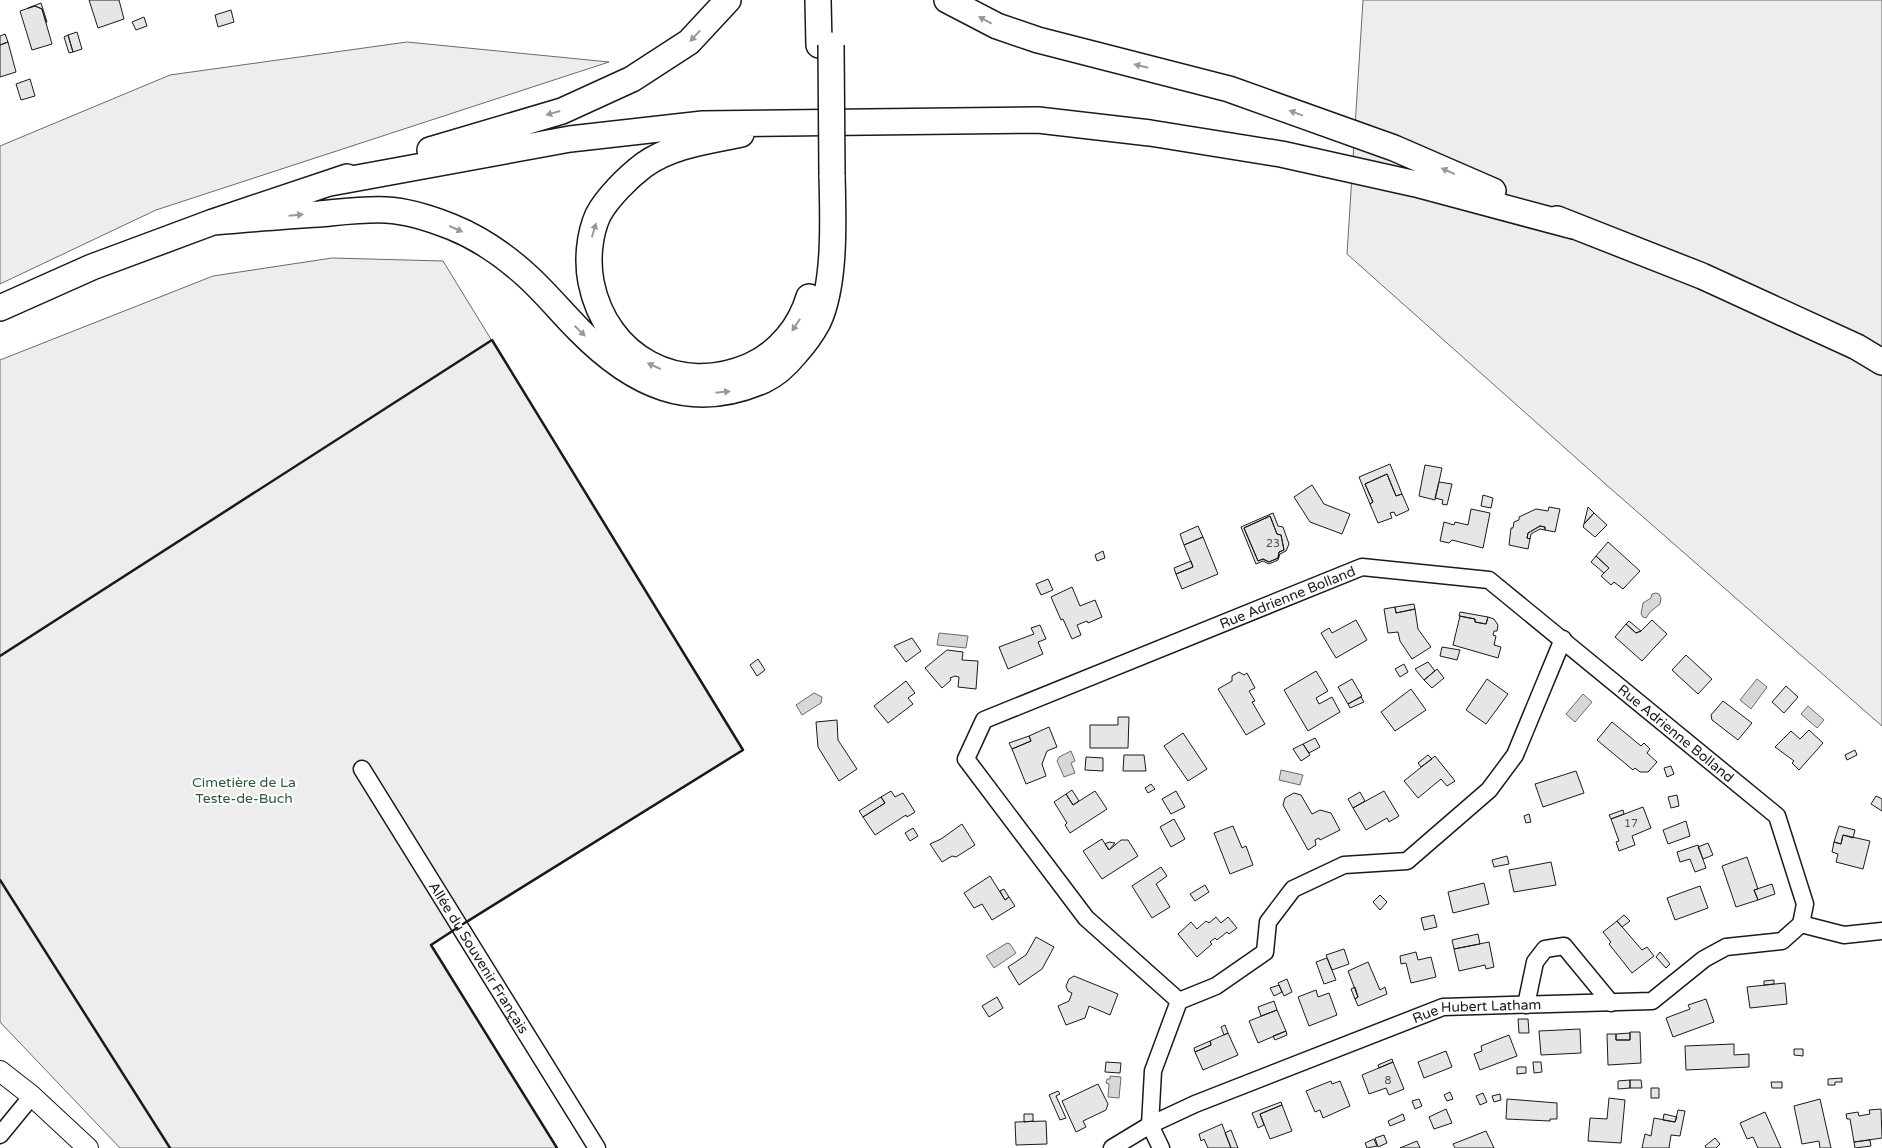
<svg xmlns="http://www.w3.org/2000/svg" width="1882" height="1148" viewBox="0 0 1882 1148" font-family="'Varela Round',sans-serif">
  <rect width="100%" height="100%" fill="#fff"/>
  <path fill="#ededed" stroke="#6a6a6a" d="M1363 0H1882V726L1602 481 1347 254Z
    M407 42 609 62 156 210 0 284V146L170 75Z
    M332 258 443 261 743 750 431 945 557 1148H120L0 1022V360L213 276Z"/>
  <path fill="#d7d7d7" stroke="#6a6a6a" d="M1656 593 1659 594 1661 598 1660 604 1650 612 1646 618 1643 617 1641 614 1643 603 1651 598 1652 594Z
    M939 633 968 636 966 648 937 645Z
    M1757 679 1767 687 1751 709 1740 700Z
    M814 693 822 697 821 703 802 715 796 705Z
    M1583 694 1592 702 1575 722 1566 714Z
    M1808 706 1824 720 1817 728 1801 714Z
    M1071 751 1075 761 1071 763 1075 773 1064 777 1057 761 1059 757Z
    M1281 770 1303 775 1300 785 1279 780Z
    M1007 943 1010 944 1016 953 994 968 986 956Z
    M1110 1076 1121 1077 1119 1098 1108 1097 1109 1084 1106 1083 1107 1079H1110Z"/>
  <path fill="#e6e6e6" stroke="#1a1a1a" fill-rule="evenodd" d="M89 0H119L124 19 98 28Z
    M41 3 47 22H46L42 9 35 6 28 8Z
    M35 6 42 9 52 44 32 50 20 11Z
    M231 10 234 22 218 27 215 15Z
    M144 17 147 26 136 30 132 22Z
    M77 32 82 49 73 52 68 35Z
    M5 34 8 42 0 45V36Z
    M68 35 73 52 69 53 64 37Z
    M8 42 16 72 0 77V45Z
    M30 79 35 96 21 100 16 84Z
    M1390 464 1402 494 1396 496 1387 474 1365 484 1373 502 1370 504 1359 477Z
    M1425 465 1442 468 1435 500 1419 496Z
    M1387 474 1396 496 1402 494 1409 510 1396 516 1394 512 1390 513 1392 518 1378 523 1370 504 1373 502 1365 484Z
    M1439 482 1452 484 1447 505 1442 504 1443 500 1435 498Z
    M1312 485 1324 504 1350 514 1342 534 1310 522 1294 497Z
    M1483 495 1493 498 1491 508 1481 506Z
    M1549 507 1560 509 1555 532 1545 530V527L1540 526 1528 533 1527 538 1530 539 1528 549 1509 545 1511 528H1513L1514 522 1519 520V517L1536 509 1548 511Z
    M1588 507 1594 513 1584 524Z
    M1471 509 1490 513 1483 548 1452 540 1449 543 1440 541 1444 522 1454 525 1455 522 1468 525Z
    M1273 513 1278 526 1283 527 1289 544 1286 551 1280 554 1278 560 1269 564 1263 561 1256 564 1241 527ZM1270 516 1277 534 1281 535 1284 550 1279 552 1278 558 1269 562 1263 559 1258 561 1244 528Z
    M1594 513 1607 525 1595 537 1583 527 1584 524Z
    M1270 516 1277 534 1281 535 1284 550 1279 552 1278 558 1269 562 1263 559 1258 561 1244 528Z
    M1198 526 1203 537 1184 545 1180 534Z
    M1540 526 1545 527V530L1540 529 1531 534 1530 539 1527 538 1528 533Z
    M1203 537 1218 574 1182 589 1176 574 1193 567 1184 545Z
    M1608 542 1640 571 1623 589 1614 582 1611 585 1601 576 1609 568 1596 556Z
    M1103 551 1105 558 1097 561 1095 555Z
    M1596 556 1609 568 1604 573 1591 562Z
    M1191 561 1193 567 1176 574 1174 568Z
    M1048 579 1053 590 1041 595 1036 584Z
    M1072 587 1080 606 1095 600 1102 617 1088 623 1087 621 1077 625 1081 635 1072 639 1063 619 1061 620 1051 597Z
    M1414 604 1415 609 1396 613 1395 607Z
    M1395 607 1396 613 1415 609 1418 629 1431 647 1412 659 1400 641 1398 632 1388 633 1384 609Z
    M1460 612 1488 617 1486 624 1475 622V619L1459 616Z
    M1460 616 1475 619V622L1486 624 1488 617 1494 619 1498 625 1497 631H1494L1493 635 1496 636 1494 645 1501 647 1498 658 1453 645Z
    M1356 620 1367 640 1336 658 1321 633 1329 628 1332 633Z
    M1652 620 1667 634 1642 661 1615 637 1626 624 1636 633 1641 631Z
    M1629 621 1641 631 1636 633 1626 624Z
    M1040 625 1046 639 1038 642 1043 654 1008 669 999 647 1034 634 1031 628Z
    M912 638 921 651 906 662 894 646Z
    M1442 647 1460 650 1457 660 1440 656Z
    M947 650 963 652 962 660 978 661 976 689 958 687 959 677 955 676 950 678 951 680 942 688 925 668Z
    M1686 655 1712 679 1698 694 1672 670Z
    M758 659 765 670 757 676 750 665Z
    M1428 662 1435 671 1424 680 1415 669Z
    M1404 664 1408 672 1400 677 1395 669Z
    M1437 669 1444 678 1432 688 1424 680Z
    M1316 671 1328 691 1316 698 1319 704 1332 697 1340 712 1308 731 1284 690Z
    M1239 672 1244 675 1247 673 1255 688 1249 691 1255 701 1252 702 1265 724 1246 735 1218 689 1232 681V676Z
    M1352 679 1362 696 1348 704 1338 687Z
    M1487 679 1508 694 1486 724 1466 710Z
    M906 681 915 693 908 698 913 704 888 723 874 706Z
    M1786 686 1798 697 1784 713 1772 702Z
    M1411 689 1426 710 1395 731 1381 712Z
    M1361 697 1364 702 1350 708 1348 704Z
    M1723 701 1752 723 1738 740 1712 720 1711 715Z
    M1118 717H1129L1128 748H1090V725H1118Z
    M837 720 838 740 857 769 839 781 818 747 816 722Z
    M1612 722 1641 746 1644 743 1650 749 1647 753 1657 762 1648 772H1640L1635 768 1633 770 1597 740Z
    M1049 727 1057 747 1047 751 1042 764 1046 776 1026 784 1012 749 1031 741 1029 736Z
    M1809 730 1823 743 1799 770 1792 763 1794 761 1775 747 1791 731 1800 739Z
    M1183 733 1207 769 1188 781 1164 746Z
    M1029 736 1031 741 1012 749 1009 743Z
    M1315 738 1320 747 1309 753 1303 744Z
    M1303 744 1310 755 1301 761 1293 749Z
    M1855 750 1857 755 1847 760 1845 755Z
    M1124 755H1144L1146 771H1123Z
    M1428 755 1432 759 1421 767 1418 763Z
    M1435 756 1455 781 1447 786 1441 779 1418 798 1404 781Z
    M1086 757 1103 758V771L1085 770Z
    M1671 766 1674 774 1667 777 1664 768Z
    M1576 771 1584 793 1543 807 1535 784Z
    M1151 784 1155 789 1148 793 1145 788Z
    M1072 790 1079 801 1073 805 1066 794Z
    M891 791 895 797 903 793 915 812 907 817 906 815 875 835 863 817 885 803 881 797Z
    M1095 791 1107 809 1070 833 1065 825 1067 823 1054 802 1066 794 1073 805Z
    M1176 791 1185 807 1171 814 1162 799Z
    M1384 791 1399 816 1389 822 1387 818 1366 830 1353 808Z
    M1360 792 1365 801 1353 808 1348 799Z
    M1294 793 1301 795 1312 814 1320 810 1331 813 1340 830 1320 840 1319 838 1315 840 1316 845 1308 850 1283 805 1285 798Z
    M1677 795 1679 806 1671 808 1668 797Z
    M1876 796 1882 799V811L1871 804Z
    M881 797 885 803 863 817 859 811Z
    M1643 807 1651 828 1632 836 1635 845 1619 851 1616 842 1619 841 1611 819Z
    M1623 810 1624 814 1611 819 1609 815Z
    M1529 814 1531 822 1526 823 1524 816Z
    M1174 819 1185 839 1171 847 1160 827Z
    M1686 821 1690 836 1668 844 1663 830Z
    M962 824 975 845 956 857 952 856 942 862 930 844 941 839Z
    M1233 826 1242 848 1246 846 1253 865 1230 874 1214 833Z
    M1839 826 1855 830 1853 838 1843 835 1841 844 1834 842Z
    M913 828 918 836 910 841 905 833Z
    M1843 835 1870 841 1863 869 1836 862 1838 854 1832 852 1834 842 1841 844Z
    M1102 839 1109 850 1121 840H1128L1138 856 1102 879 1083 851Z
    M1109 842 1115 843 1109 850 1105 844Z
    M1708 843 1713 855 1703 859 1698 847Z
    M1698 845 1706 868 1695 872 1690 859 1680 862 1677 852Z
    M1507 856 1509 864 1494 867 1492 860Z
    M1747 857 1758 889 1754 890 1758 900 1736 907 1722 866Z
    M1551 862 1556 885 1514 892 1509 870Z
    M1161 867 1167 876 1156 884 1170 907 1152 918 1132 886Z
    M990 876 1005 900 1009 897 1015 906 992 920 982 904 974 908 964 893Z
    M1484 883 1489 904 1453 913 1448 892Z
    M1772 884 1775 894 1758 900 1754 890Z
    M1205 885 1209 892 1195 901 1190 894Z
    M1700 886 1708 908 1675 920 1667 898Z
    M1004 889 1009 897 1005 900 1000 891Z
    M1380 895 1387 902 1380 910 1373 902Z
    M1434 915 1437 927 1424 930 1421 918Z
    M1624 915 1630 921 1622 927 1617 921Z
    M1216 917 1221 923 1228 917 1237 928 1229 934 1227 932 1217 940 1215 938 1210 942 1212 944 1197 957 1178 934 1191 922 1197 929 1206 921 1209 923Z
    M1617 921 1642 950 1647 947 1654 956 1632 973 1609 944 1611 942 1603 932Z
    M1478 934 1480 944 1454 949 1452 940Z
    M1036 937 1054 947 1042 969 1019 985 1008 967 1026 955Z
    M1489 942 1494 967 1486 969 1485 965 1459 971 1454 949Z
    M1344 949 1349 964 1332 970 1326 955Z
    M1416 952 1418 960 1431 957 1436 977 1411 983 1406 963 1401 964 1400 956Z
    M1660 952 1670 964 1666 968 1656 957Z
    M1327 958 1336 980 1324 984 1316 962Z
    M1368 962 1380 990 1385 987 1387 994 1358 1006 1355 999 1358 997 1348 971Z
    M1074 976 1118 994 1110 1015 1089 1006 1085 1018 1066 1025 1058 1006 1069 1001 1072 993 1068 991 1066 986 1069 979Z
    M1287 979 1292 992 1284 996 1278 983Z
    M1774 980V984L1764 985V981Z
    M1785 983 1787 1004 1750 1008 1747 987Z
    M1279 985 1282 992 1274 996 1270 988Z
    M1355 987 1358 997 1355 999 1351 989Z
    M1316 990 1318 997 1329 993 1337 1015 1309 1026 1298 997Z
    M997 997 1003 1008 989 1017 982 1006Z
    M1706 999 1714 1022 1673 1037 1666 1018 1690 1009 1688 1005Z
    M1274 1001 1277 1010 1261 1016 1258 1007Z
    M1277 1010 1286 1031 1258 1043 1249 1021Z
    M1518 1019H1528L1529 1033H1519Z
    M1225 1025 1228 1033 1224 1035 1221 1027Z
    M1580 1029 1581 1053 1541 1055 1539 1031Z
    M1286 1031 1287 1035 1275 1040 1273 1036Z
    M1630 1032H1640L1641 1063 1608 1065 1607 1034H1616V1040H1630Z
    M1228 1033 1238 1055 1203 1070 1195 1052 1211 1045 1210 1041Z
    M1630 1033V1040H1616V1034Z
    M1509 1035 1517 1056 1480 1070 1474 1054 1482 1051 1481 1046Z
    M1210 1041 1211 1045 1195 1052 1194 1048Z
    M1734 1044V1055L1749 1054V1067L1686 1070 1685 1046Z
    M1794 1049H1803V1056L1794 1055Z
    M1446 1051 1452 1067 1424 1078 1418 1062Z
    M1392 1059 1393 1062 1379 1068 1378 1065Z
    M1106 1062 1121 1063 1120 1073 1105 1072Z
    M1393 1062 1404 1089 1389 1095 1386 1088 1369 1094 1362 1075Z
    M1533 1062H1541L1542 1072 1534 1073Z
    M1517 1067H1526V1073L1517 1074Z
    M1842 1078V1082H1835V1085H1828V1079Z
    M1630 1080H1641L1642 1088H1630Z
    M1630 1080V1088L1618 1089V1081Z
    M1331 1081 1332 1084 1340 1081 1350 1106 1323 1118 1320 1110 1315 1112 1306 1091Z
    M1771 1082H1782V1088H1772Z
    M1098 1084 1108 1104 1106 1110 1083 1121 1086 1127 1076 1132 1062 1101Z
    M1651 1088H1659V1098H1651Z
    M1058 1091 1060 1094 1056 1096 1066 1118 1060 1120 1049 1095Z
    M1450 1092 1453 1099 1447 1101 1444 1095Z
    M1483 1093 1487 1102 1480 1105 1476 1096Z
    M1500 1094 1501 1100 1494 1102 1492 1096Z
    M1609 1098 1625 1100 1621 1143 1588 1141 1590 1118 1607 1119Z
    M1419 1099 1422 1106 1415 1109 1412 1101Z
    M1507 1099 1557 1103V1119H1550V1121L1506 1119Z
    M1820 1099 1831 1148H1820L1819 1141 1802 1144 1794 1106Z
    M1281 1102 1282 1105 1260 1114 1264 1125 1258 1128 1252 1113Z
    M1282 1105 1292 1131 1270 1139 1260 1114Z
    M1446 1109 1452 1123 1434 1129 1429 1117Z
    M1881 1109 1882 1138 1854 1142 1850 1119H1847L1846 1114 1858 1112 1859 1116 1870 1114 1869 1110Z
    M1678 1110 1685 1111 1680 1136 1671 1135 1669 1148H1642L1645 1134 1651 1136 1654 1118 1675 1122Z
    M1765 1112 1781 1148H1758L1753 1137 1747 1139 1740 1123Z
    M1024 1114H1033V1121L1024 1122Z
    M1403 1114 1405 1120 1390 1126 1388 1121Z
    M1664 1114 1677 1117 1675 1122 1663 1120Z
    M1046 1121 1047 1144 1016 1145 1015 1122Z
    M1222 1124 1231 1148H1208L1204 1139 1201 1141 1199 1134Z
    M1231 1130 1238 1148H1231L1225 1133Z
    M1486 1131 1494 1148H1455L1453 1144Z
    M1384 1135 1387 1143 1378 1147 1375 1138Z
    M1715 1138 1720 1144 1716 1148H1706L1705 1146Z
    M1374 1139 1377 1146 1367 1148 1365 1143Z
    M1870 1140 1871 1146 1855 1148 1854 1142Z
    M1417 1141 1420 1148H1400Z"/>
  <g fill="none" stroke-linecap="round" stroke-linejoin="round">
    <g stroke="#1a1a1a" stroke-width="19">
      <g id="minor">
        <path id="s1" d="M1563 639 1515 755 1489 790 1407 861 1344 865 1293 889 1268 922 1265 952 1216 986 1179 1001 1153 1071 1150 1125 1195 1104 1443 1007 1652 1001 1704 959 1726 947 1782 941 1801 924"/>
        <path id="s2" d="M362 769 597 1148"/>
        <path d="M1801 924 1844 935 1882 931"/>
        <path id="s3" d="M1179 1001 1086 918 966 759 984 720 1362 567 1489 580 1777 816 1805 904 1801 924"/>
        <path d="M1526 1005 1535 962 1545 949 1564 946 1611 1003"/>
        <path d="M0 1135 32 1096"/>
        <path d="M1112 1148 1150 1125 1161 1148"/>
      </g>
    </g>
    <g stroke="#1a1a1a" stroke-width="22">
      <path id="tertiary" d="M0 1071 32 1096 88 1148"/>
    </g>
    <g stroke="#1a1a1a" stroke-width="28">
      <path id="primary" d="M818 0 819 45
        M947 0 997 26 1038 40 1229 89 1394 148 1493 191
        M741 134C708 141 672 145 644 165 628 177 607 198 598 215 589 235 587 261 591 282 606 358 679 397 750 366 779 353 800 327 809 297
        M430 150 562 111 632 79 689 42 728 0
        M330 183 570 139 703 124 1038 120 1150 133 1281 154 1416 184 1573 226
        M1557 219 1702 276 1857 347 1882 362
        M213 222C248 219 283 216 319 214 341 212 364 209 386 210 408 211 432 219 452 227 479 238 504 255 526 275 545 292 561 312 579 330 632 384 690 413 764 380 777 374 787 364 796 353 805 343 812 333 818 322 836 284 833 217 832 175
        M0 308 92 267 213 222 347 177"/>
    </g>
    <use href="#minor" stroke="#fff" stroke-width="16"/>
    <use href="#tertiary" stroke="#fff" stroke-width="20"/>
    <use href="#primary" stroke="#fff" stroke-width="25"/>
    <g stroke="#1a1a1a" stroke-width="28" stroke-linecap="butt">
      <path id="primary-bridge" d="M831 45 832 175"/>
    </g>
    <use href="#primary-bridge" stroke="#fff" stroke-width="25"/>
    <path stroke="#1a1a1a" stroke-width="2.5" d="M0 656 492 340 743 750 463 924
      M0 880 170 1148
      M457 928 431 945 557 1148"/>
  </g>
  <defs><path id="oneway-solid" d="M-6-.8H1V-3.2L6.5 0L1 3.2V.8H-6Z" transform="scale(1.25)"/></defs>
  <g fill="#989898">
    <use href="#oneway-solid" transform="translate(985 20) rotate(-152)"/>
    <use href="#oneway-solid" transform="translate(695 36) rotate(133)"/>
    <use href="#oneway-solid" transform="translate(1141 66) rotate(-166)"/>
    <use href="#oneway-solid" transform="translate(553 113) rotate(164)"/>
    <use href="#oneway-solid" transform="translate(1296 113) rotate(-160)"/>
    <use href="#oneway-solid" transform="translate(1448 171) rotate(-156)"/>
    <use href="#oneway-solid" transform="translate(296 215) rotate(-5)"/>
    <use href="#oneway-solid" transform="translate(456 229) rotate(24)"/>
    <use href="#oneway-solid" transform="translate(594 230) rotate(-74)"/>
    <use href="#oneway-solid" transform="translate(796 325) rotate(123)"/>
    <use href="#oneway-solid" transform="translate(580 331) rotate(44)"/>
    <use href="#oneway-solid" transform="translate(654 366) rotate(-156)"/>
    <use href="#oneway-solid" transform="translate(723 392) rotate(-6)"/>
  </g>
  <g text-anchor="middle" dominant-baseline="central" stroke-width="4" stroke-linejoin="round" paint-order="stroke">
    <g font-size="11" fill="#4d4d4d">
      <text x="1273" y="543">23</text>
      <text x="1631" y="823">17</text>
      <text x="1388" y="1080">8</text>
    </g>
    <g font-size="14" fill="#1a1a1a" stroke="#fff">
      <text stroke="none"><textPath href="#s3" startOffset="694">Rue Adrienne Bolland</textPath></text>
      <text stroke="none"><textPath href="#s3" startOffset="1144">Rue Adrienne Bolland</textPath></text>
      <text stroke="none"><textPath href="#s2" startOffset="222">Allée du Souvenir Français</textPath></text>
      <text stroke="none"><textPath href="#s1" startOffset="1046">Rue Hubert Latham</textPath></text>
    </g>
    <g font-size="14" fill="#2b5a34" stroke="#fff">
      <text x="244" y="782">Cimetière de La<tspan x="244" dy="16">Teste-de-Buch</tspan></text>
    </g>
  </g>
</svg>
